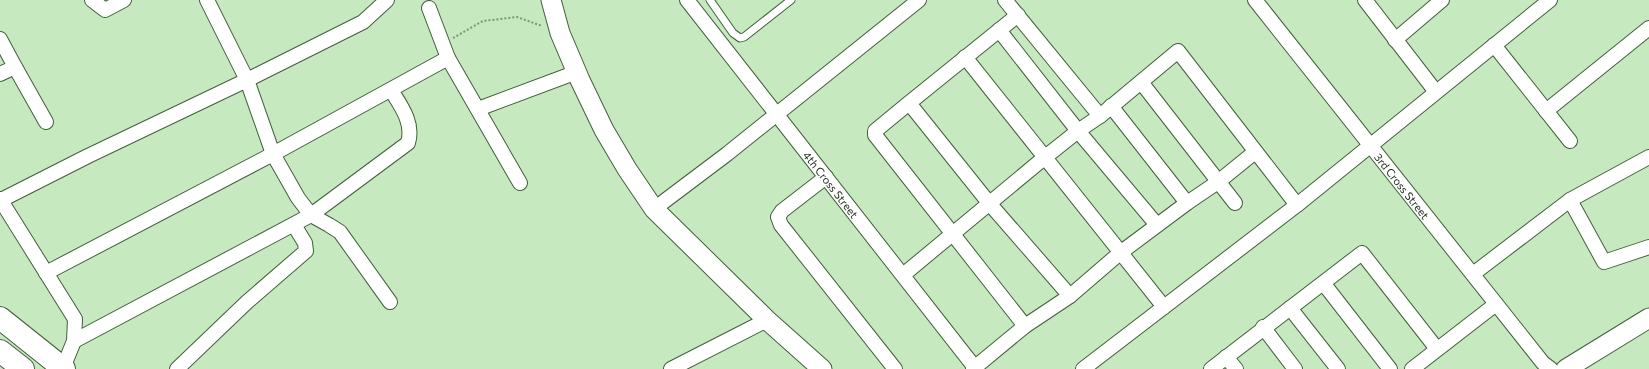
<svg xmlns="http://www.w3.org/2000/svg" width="1649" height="369" viewBox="0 0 1649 369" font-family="Commissioner,sans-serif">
  <rect width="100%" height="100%" fill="#c7e9c0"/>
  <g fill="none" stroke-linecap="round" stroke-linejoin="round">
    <g stroke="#425f3b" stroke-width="9">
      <path id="lane" d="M710 0 733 33 740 38 744 37 791 0"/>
    </g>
    <g stroke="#425f3b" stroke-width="16">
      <g id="street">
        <path d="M92 0 105 10 124 0"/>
        <path d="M207 0 247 80 273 154 448 58"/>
        <path id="s1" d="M687 0 976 369"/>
        <path d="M1005 0 1100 116 1078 131 1157 225"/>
        <path id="s2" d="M1255 0 1543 363 1551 369"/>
        <path d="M1365 0 1436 92"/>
        <path d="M429 8 448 58 520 183"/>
        <path d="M0 39 15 67 0 74"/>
        <path d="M1395 40 1442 0"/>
        <path d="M1494 45 1570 141"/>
        <path d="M965 57 1164 307"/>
        <path d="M15 67 46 122"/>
        <path d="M1141 82 1235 203"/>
        <path d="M909 103 875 131V135L1025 326 1070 296 989 203 909 103 1018 15"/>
        <path d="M1111 106 1187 203"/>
        <path d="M478 109 577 72"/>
        <path d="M1546 111 1649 28"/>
        <path d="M1100 116 1178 51 1297 205"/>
        <path d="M1649 157 1570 200 1604 262 1649 247"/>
        <path d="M826 177 782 211 778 217 781 225 895 369"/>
        <path d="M0 199 75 319 74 341 63 368"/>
        <path d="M1 200 88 156 247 80 363 22 387 0"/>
        <path d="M654 209 727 154 919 0"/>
        <path d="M46 273 273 154 298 198 311 215 329 225 340 232 390 302"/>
        <path d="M1473 274 1570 200"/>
        <path d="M903 275 1044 158 1078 131 999 30"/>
        <path d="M1324 284 1390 369"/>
        <path d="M1070 296 1120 253 1187 203 1218 182 1255 152"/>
        <path d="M1290 308 1338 369"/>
        <path d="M1263 327 1295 369"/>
        <path d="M74 341 311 215 408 143C414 123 401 106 391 90"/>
        <path d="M1226 357 1236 369"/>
        <path d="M177 369 247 302 306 251 305 243 294 225"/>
        <path d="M671 369 767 320"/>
        <path d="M973 369 1025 326"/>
        <path d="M1083 369 1297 205 1550 0"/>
        <path d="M1211 369 1362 253 1437 349"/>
        <path d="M1412 369 1496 304"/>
      </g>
    </g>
    <g stroke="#425f3b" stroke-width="21">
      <path id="secondary" d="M551 0 560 33 580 80 604 130 627 169 654 209 767 320 822 369
        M1566 369 1649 318"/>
    </g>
    <g stroke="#425f3b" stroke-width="24">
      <path id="primary" d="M0 318 64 369
        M0 351 23 369"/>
    </g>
    <path stroke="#7c9477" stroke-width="2" stroke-dasharray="2 2" stroke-linecap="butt" d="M453 38 483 21 517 17 542 26"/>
    <use href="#lane" stroke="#fff" stroke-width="7"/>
    <use href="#street" stroke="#fff" stroke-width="14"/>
    <use href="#secondary" stroke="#fff" stroke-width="19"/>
    <use href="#primary" stroke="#fff" stroke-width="22"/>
  </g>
  <g text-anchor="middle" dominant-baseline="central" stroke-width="4" stroke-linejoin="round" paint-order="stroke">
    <g font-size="11" fill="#1e2b1c" stroke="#d4f7cd">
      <text stroke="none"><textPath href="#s1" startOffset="234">4th Cross Street</textPath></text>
      <text stroke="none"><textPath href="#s2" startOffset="237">3rd Cross Street</textPath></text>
    </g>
  </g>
</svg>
